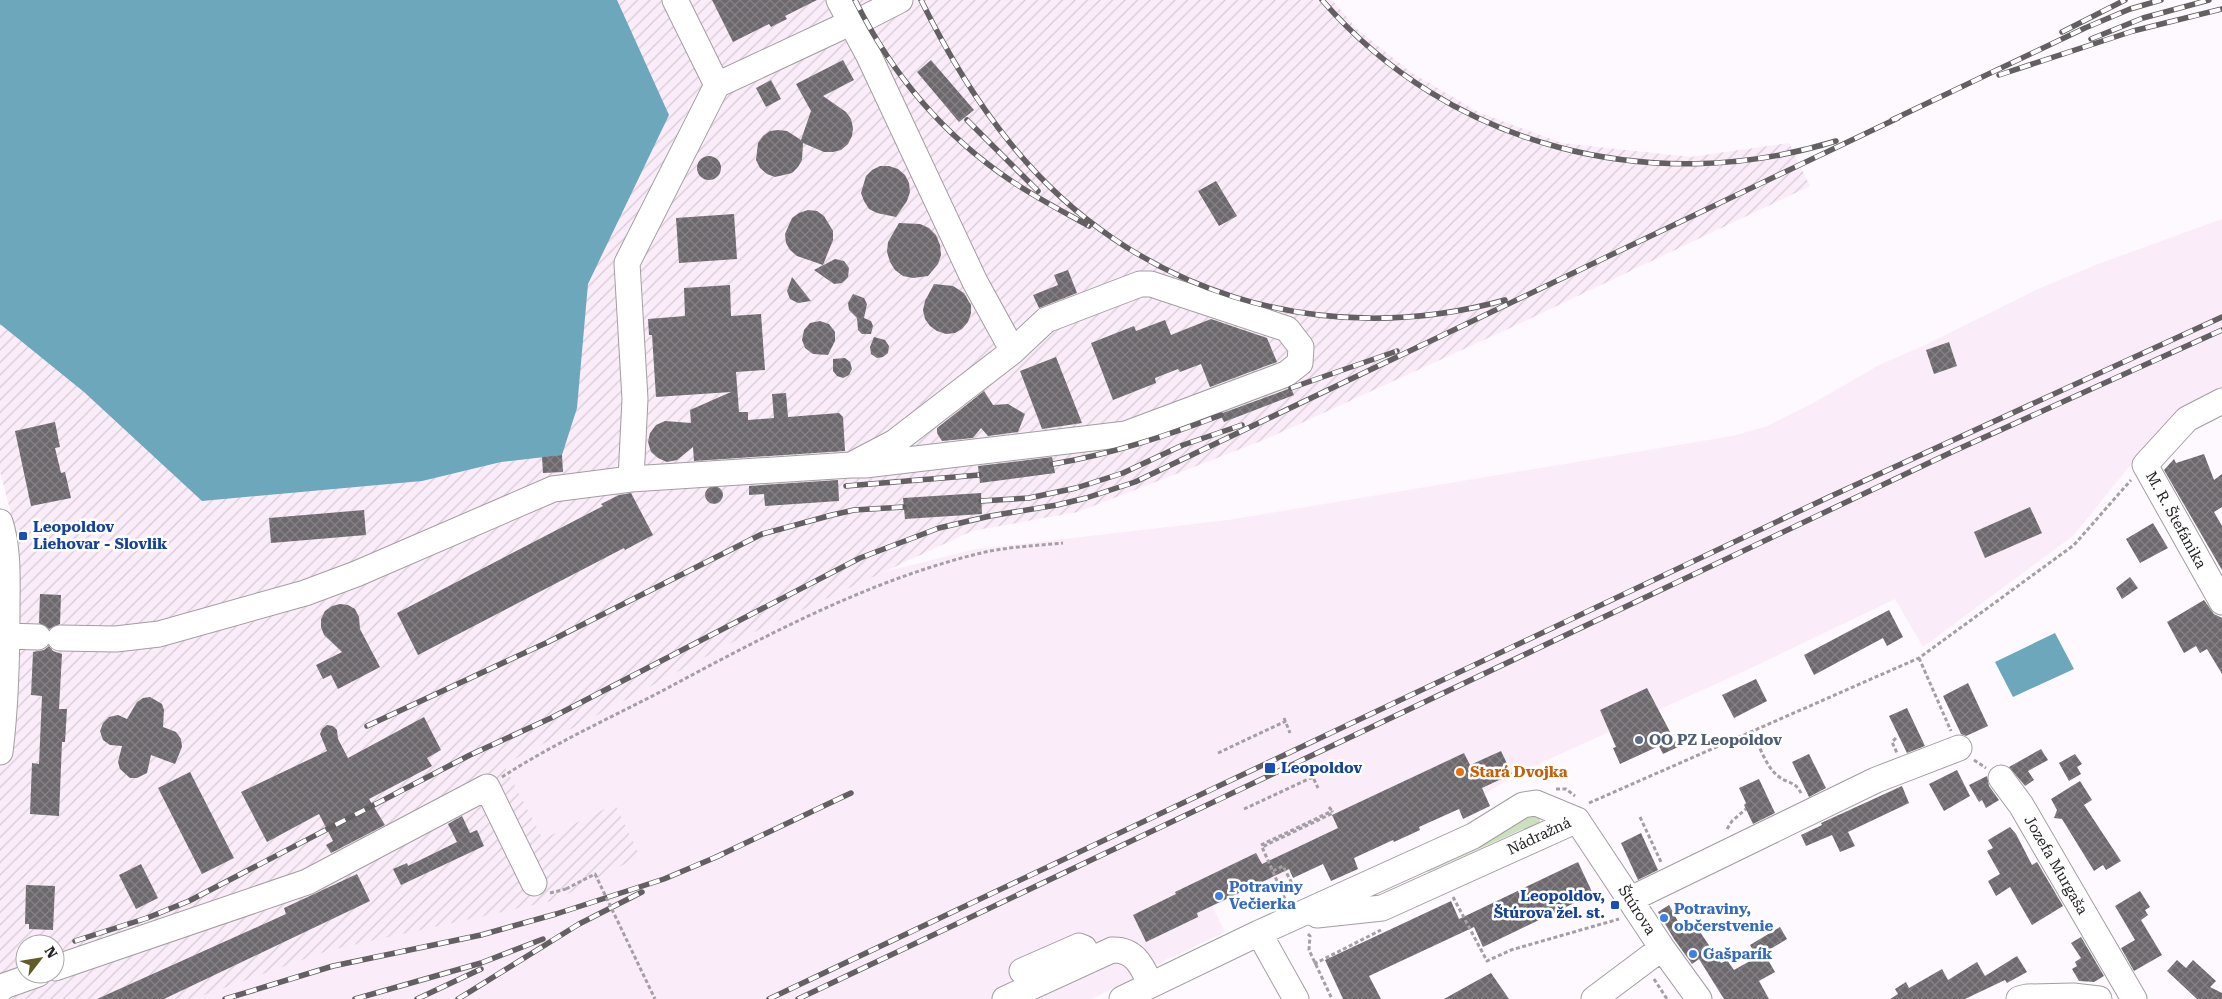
<svg xmlns="http://www.w3.org/2000/svg" width="2222" height="999" viewBox="0 0 2222 999" font-family="'Roboto Serif',serif">
  <defs>
    <pattern id="industrial-furrows" width="10" height="10" patternUnits="userSpaceOnUse" patternTransform="scale(1.25)"><rect width="10" height="10" fill="#faedf9"/><path d="M-1 1l2-2M0 10L10 0M9 11l2-2" fill="none" stroke="#d6cbd5"/></pattern>
    <pattern id="building-cross-hatch" width="8" height="8" patternUnits="userSpaceOnUse" patternTransform="scale(1.25)"><rect width="8" height="8" fill="#6d686d"/><path d="M0 0l8 8M0 8l8-8" fill="none" stroke="#858285"/></pattern>
  </defs>
  <rect width="100%" height="100%" fill="#fef9fe"/>
  <path fill="#faedf9" d="M2222 219V394L2159 430 2073 536 1923 647 1895 599 1749 669 1527 769 1459 809 1212 906 1225 932 1153 966 1138 977 1091 999H193L330 950 640 856 615 804 543 839 504 765 737 640 880 573 976 549 1228 520 1732 436 1765 427 1813 403 1881 364 1923 346 2038 289 2098 264Z"/>
  <path fill="url(#industrial-furrows)" fill-rule="evenodd" d="M0 0H1332L1358 30 1412 73 1480 113 1562 143 1690 157 1789 143 1810 186 1508 329 1266 439 1078 512 972 531 737 640 504 765 543 839 615 804 640 856 556 900 330 950 193 999H0V557L20 549 0 471ZM25 944H55V974H25Z"/>
  <path fill="#cce0be" d="M1538 815 1540 820 1539 827 1525 832 1523 829 1428 872 1425 866 1512 817Z"/>
  <path fill="#6da7bb" d="M0 0H617L669 115 588 284 577 408 562 455 501 462 422 481 202 501 84 392 0 324Z
    M2055 633 2074 669 2013 697 1995 662Z"/>
  <path fill="url(#building-cross-hatch)" d="M712 0H817L785 16 787 19 771 27 769 24 733 42Z
    M843 60 854 80 823 96 846 112 851 119 853 128 852 136 848 144 841 150 833 152H824L803 143 802 160 798 167 792 173 775 177 767 174 760 168 756 160 758 143 763 136 770 131 778 130 787 131 801 140 811 111 796 84Z
    M931 60 974 110 959 122 917 72Z
    M771 80 781 99 766 107 756 88Z
    M697 168a12 12 0 1 1 24 0a12 12 0 1 1-24 0Z
    M880 166H889L898 169 905 175 909 183 910 192 907 201 896 217 877 213 869 209 864 201 861 193 866 176 872 170Z
    M1216 181 1237 216 1219 226 1198 191Z
    M808 210 817 211 824 216 833 231V240L823 265 797 256 790 250 786 243 785 234 792 218 799 213Z
    M734 214 737 259 679 263 676 218Z
    M899 223 920 224 929 228 936 235 940 245 941 255 938 264 928 276 913 278 903 276 895 270 890 262 887 252 888 242Z
    M835 259 844 261 849 268 848 277 842 283 834 284 814 270Z
    M1068 270 1077 293 1039 308 1033 295 1058 285 1054 275Z
    M792 277 811 301 798 303 790 299 787 291Z
    M934 284 953 286 964 293 971 305V313L968 322 962 329 955 333 946 334 937 331 930 326 925 319 923 310 925 301Z
    M730 285 731 316 761 314 765 370 736 372 739 412H748V420L774 418 772 394 786 393 788 417 839 413 843 417 845 451 694 461 693 447 677 460 667 462 658 458 651 452 648 442 650 433 656 425 665 421 691 423 690 410 731 392 656 397 652 335H649L648 319 685 316 684 288Z
    M853 294 864 298 867 304 864 318 871 321 873 326 871 334H862L858 330 857 318 849 310 848 303Z
    M1211 319 1267 338 1277 362 1210 387 1201 364 1180 372 1178 369 1155 378 1156 383 1113 400 1091 343 1134 326 1136 331 1165 320 1171 335Z
    M820 321 829 324 835 332V341L828 355 813 354 805 348 802 340 804 330 810 323Z
    M874 337 885 340 889 346 888 353 883 357 877 358 871 354 870 347Z
    M1949 342 1957 366 1934 374 1926 350Z
    M1056 357 1082 423 1042 429 1020 371Z
    M845 358 850 362 852 369 849 375 843 378 837 376 833 371V359Z
    M1291 388 1294 395 1224 422 1220 414Z
    M984 391 993 405 1008 404 1025 414 1018 432 988 436 981 428 973 438 942 441 937 433V428Z
    M55 422 60 447 55 448 61 473 65 472 71 498 31 506 15 431Z
    M2204 454 2214 480 2222 474V507L2214 512 2222 526V570L2164 470 2174 459 2176 463Z
    M562 455 563 472 543 473 542 457Z
    M1052 457 1055 473 980 483 978 466Z
    M838 480 839 501 765 506 764 494 749 495V486Z
    M705 495a9 9 0 1 1 18 0a9 9 0 1 1-18 0Z
    M631 493 653 535 625 550 624 548 418 655 397 613 603 506 601 504 619 495Z
    M981 493 982 514 905 519 903 498Z
    M2030 507 2042 533 1985 558 1974 532Z
    M364 510 366 535 271 543 269 518Z
    M2153 523 2168 548 2140 563 2126 539Z
    M2130 577 2138 588 2122 599 2116 588Z
    M40 594 61 595 60 624 49 629 39 623Z
    M2204 600 2214 614 2222 618V674L2207 649 2200 653 2196 646 2184 653 2167 622Z
    M340 604 348 605 355 609 359 617 360 629 380 667 338 689 331 675 323 679 316 665 342 652 324 635 321 627V619L325 611 332 606Z
    M1889 610 1903 637 1887 646 1883 638 1814 675 1804 655Z
    M49 646 53 651 62 654 59 709H67L65 742H62L59 816 30 814 32 763 39 764 42 696 31 695 33 652 44 650Z
    M1756 679 1767 701 1734 718 1722 695Z
    M1968 683 1988 726 1966 736 1961 734 1943 696Z
    M1647 688 1678 747 1663 754 1659 746 1620 764 1613 748 1616 747 1600 710Z
    M150 697 162 704 164 710 163 727 176 732 181 739 182 747 175 764 151 755 147 773 137 778H130L120 769 118 762 122 746 110 745 103 740 100 731 103 723 109 717 118 715 127 719 137 702 143 698Z
    M1907 708 1925 746 1907 753 1889 716Z
    M424 717 441 750 427 758 432 766 369 799 385 825 331 853 326 845 333 841 319 814 267 842 241 792 327 751 320 734 322 729 327 725 333 726 337 730 338 739 348 758Z
    M2041 749 2048 760 2028 771 2034 780 2025 786 2009 767Z
    M1501 751 1512 774 1482 788 1490 806 1463 819 1459 809 1419 827 1420 830 1394 842 1393 840 1354 858 1358 869 1331 881 1323 864 1293 878 1289 869 1197 913 1198 917 1146 942 1133 915 1176 894 1175 892 1256 853 1262 864 1338 828 1332 815 1464 753 1470 765Z
    M1809 754 1826 788 1809 797 1792 762Z
    M2075 754 2082 764 2077 767 2081 774 2069 781 2059 763Z
    M1957 770 1970 796 1944 811 1929 784Z
    M190 772 234 858 202 874 158 788Z
    M1987 776 1989 786 1999 800 1986 808 1982 800 1979 802 1969 785Z
    M1759 779 1775 813 1753 824 1744 805 1746 803 1739 788Z
    M2080 781 2092 800 2084 805 2121 861 2106 870 2103 865 2094 871 2062 819 2054 818 2057 810 2051 799Z
    M1902 786 1909 803 1848 832 1855 846 1840 852 1832 835 1806 846 1801 835 1822 825 1821 823Z
    M462 816 470 833 477 830 484 846 401 885 393 869 407 863 408 866 457 842 448 824Z
    M2010 827 2016 834 2032 865 2037 862 2063 906 2032 925 2010 887 1996 896 1988 881 2000 874 1987 851 1993 848 1988 840Z
    M1641 833 1658 870 1638 880 1621 843Z
    M1578 862 1593 894 1483 947 1474 927 1369 976 1381 999H1343L1325 960 1451 901 1459 919Z
    M141 864 158 898 136 909 119 875Z
    M357 874 370 901 164 999H97L286 914 284 908Z
    M26 885 55 886 53 930 29 929V924H25Z
    M2140 891 2150 907 2145 910 2148 915 2141 920 2162 955 2134 971 2121 948 2135 940 2115 906Z
    M1669 905 1681 927 1684 925 1687 930 1696 926 1721 963 1727 960 1734 970 1757 957 1750 945 1780 927 1787 939 1764 953 1775 972 1759 981 1769 999H1724L1699 959 1692 964 1674 939 1658 912Z
    M2081 937 2104 976 2094 982 2079 981 2072 969 2077 966 2075 962 2081 958 2071 943Z
    M2017 956 2027 972 2007 983 2005 980 1965 999H1890L1898 994 1895 989 1906 982 1909 988 1942 969 1948 980 1977 962 1985 976Z
    M2177 960 2186 968 2193 960 2216 981 2210 987 2222 993V999H2197L2167 971Z
    M1491 973 1509 999H1444L1469 985Z"/>
  <g fill="none" stroke-linecap="round" stroke-linejoin="round">
    <g stroke="#a39da2" stroke-width="27">
      <path id="minor" d="M839 0 868 54 975 282 1013 351
        M717 85 850 23 859 21 900 0
        M2222 401 2187 419 2145 465 2222 602
        M631 479 851 465 895 442 1013 351 1046 320 1140 284H1151L1287 329 1301 347 1300 363 1286 374 1126 434 865 465H851
        M0 522C9 550 7 581 7 610 7 657 6 705 0 752
        M7 636 38 637
        M60 638 116 639 159 634 305 593 356 574 553 489 631 479 635 399 627 263 717 85 675 0
        M2001 778 2021 805 2134 999
        M1577 820 1662 948 1699 999
        M1631 899 1876 780 1959 748
        M1317 915 1382 908 1577 820
        M1259 933 1296 999
        M55 968 307 882 487 787 534 883
        M1022 971 1079 946 1084 948 1090 960
        M0 990 4 986 38 974
        M1005 999 1112 950C1135 949 1142 966 1151 985
        M1122 999 1259 933 1473 836 1523 805 1536 803 1577 820
        M1594 999 1662 948
        M2019 999 2027 997 2073 996 2099 999"/>
    </g>
    <path stroke="#a49fa4" stroke-width="3" stroke-dasharray="4 2.5" stroke-linecap="butt" d="M1919 658 1951 731
      M1284 718 1290 733
      M1752 731C1759 745 1766 767 1778 776 1789 785 1795 780 1802 795
      M1896 738 1892 742 1897 753
      M1218 753 1286 721
      M1974 760 1986 768
      M1311 773 1318 788
      M502 777C553 744 608 719 662 691 761 638 863 583 973 555 1002 547 1033 546 1063 543
      M1556 789H1566L1575 796
      M1589 803 1919 658 2074 545 2131 480
      M1329 807 1332 811
      M1244 809 1313 777
      M1640 817 1661 862
      M1727 829 1732 821 1746 809
      M1261 845 1332 811
      M1273 871 1283 866 1297 893
      M550 893 566 889
      M1453 897 1487 961 1511 950 1619 919
      M1285 899 1262 847 1333 813 1332 811
      M1308 934 1310 936 1309 950 1332 999
      M1314 964 1381 930
      M1654 979 1667 999"/>
    <use href="#minor" stroke="#fff" stroke-width="25"/>
    <g stroke="#635f63" stroke-width="5.5">
      <path id="rail" d="M855 0C891 73 942 134 1010 180 1035 197 1062 211 1089 226
        M921 0C946 51 975 100 1011 144 1131 293 1322 351 1505 300
        M1322 0C1449 147 1652 198 1836 141
        M2062 32 2125 0
        M2091 39 2143 18 2209 0
        M1999 75 2133 31 2222 9
        M967 120 1038 191
        M1892 120 2085 28 2130 9 2161 0
        M1291 388 1397 351
        M1053 464C1112 454 1166 436 1221 415
        M846 486 979 475
        M981 501 1029 498 1076 488 1123 473 1183 445 1242 425
        M367 726 548 642 762 534 832 515 854 510 904 507
        M714 858 851 793
        M75 941 147 918 189 901 470 755 551 718 860 558 939 528 990 516 1057 505 1086 498 1135 482 1898 118
        M225 999 333 966 481 935 556 914 664 879 721 855
        M355 999 481 963 543 939
        M417 999 481 969
        M458 999 579 924 642 892
        M769 999 1829 497 2222 317
        M798 999 1954 451 2222 330"/>
    </g>
    <use href="#rail" stroke="#fff" stroke-width="4" stroke-dasharray="11" stroke-linecap="butt"/>
    <path stroke="#a49fa4" stroke-width="3" stroke-dasharray="4 2.5" stroke-linecap="butt" d="M566 889 595 874 655 999"/>
  </g>
  <g fill="#1a4fb4" stroke="#fff" stroke-width="2">
    <rect x="18" y="531" width="10" height="10" rx="2.5"/>
    <rect x="1264" y="762" width="12" height="12" rx="2.5"/>
    <rect x="1610" y="900" width="10" height="10" rx="2.5"/>
  </g>
  <circle fill="#5c6f8a" stroke="#fff" stroke-width="2" cx="1639" cy="740" r="5"/>
  <circle fill="#e8710a" stroke="#fff" stroke-width="2" cx="1460" cy="772" r="5"/>
  <g fill="#3f7fe0" stroke="#fff" stroke-width="2">
    <circle cx="1219" cy="896" r="5"/>
    <circle cx="1664" cy="918" r="5"/>
    <circle cx="1693" cy="954" r="5"/>
  </g>
  <g text-anchor="middle" dominant-baseline="central" stroke-width="5" stroke-linejoin="round" paint-order="stroke">
    <g font-size="15" fill="#262326" stroke="#fff">
      <text transform="translate(2176 520) rotate(61)">M. R. Štefánika</text>
      <text transform="translate(1539 836) rotate(-25)">Nádražná</text>
      <text transform="translate(2056 865) rotate(60)">Jozefa Murgaša</text>
      <text transform="translate(1637 910) rotate(57)">Štúrova</text>
    </g>
    <g font-size="15" font-weight="bold" fill="#164399" stroke="#fff" text-anchor="start">
      <text x="33" y="527">Leopoldov<tspan x="33" dy="17">Liehovar - Slovlik</tspan></text>
      <text x="1281" y="768">Leopoldov</text>
      <text x="1605" y="896" text-anchor="end">Leopoldov,<tspan x="1605" dy="17">Štúrova žel. st.</tspan></text>
    </g>
    <g font-size="15" font-weight="bold" fill="#4e5e75" stroke="#fff" text-anchor="start">
      <text x="1649" y="740">OO PZ Leopoldov</text>
    </g>
    <g font-size="15" font-weight="bold" fill="#c56008" stroke="#fff" text-anchor="start">
      <text x="1470" y="772">Stará Dvojka</text>
    </g>
    <g font-size="15" font-weight="bold" fill="#366cbe" stroke="#fff" text-anchor="start">
      <text x="1229" y="887">Potraviny<tspan x="1229" dy="17">Večierka</tspan></text>
      <text x="1674" y="909">Potraviny,<tspan x="1674" dy="17">občerstvenie</tspan></text>
      <text x="1703" y="954">Gašparík</text>
    </g>
  </g>
  <g transform="translate(40 959) rotate(59)"><circle r="24" fill="#ffffff" stroke="#a8a7a8"/>
  <path d="M0-4L9 19L0 12L-9 19Z" fill="#615d29"/>
  <text y="-8" font-size="14" font-weight="bold" text-anchor="middle" fill="#262326">N</text>
  </g>
</svg>
